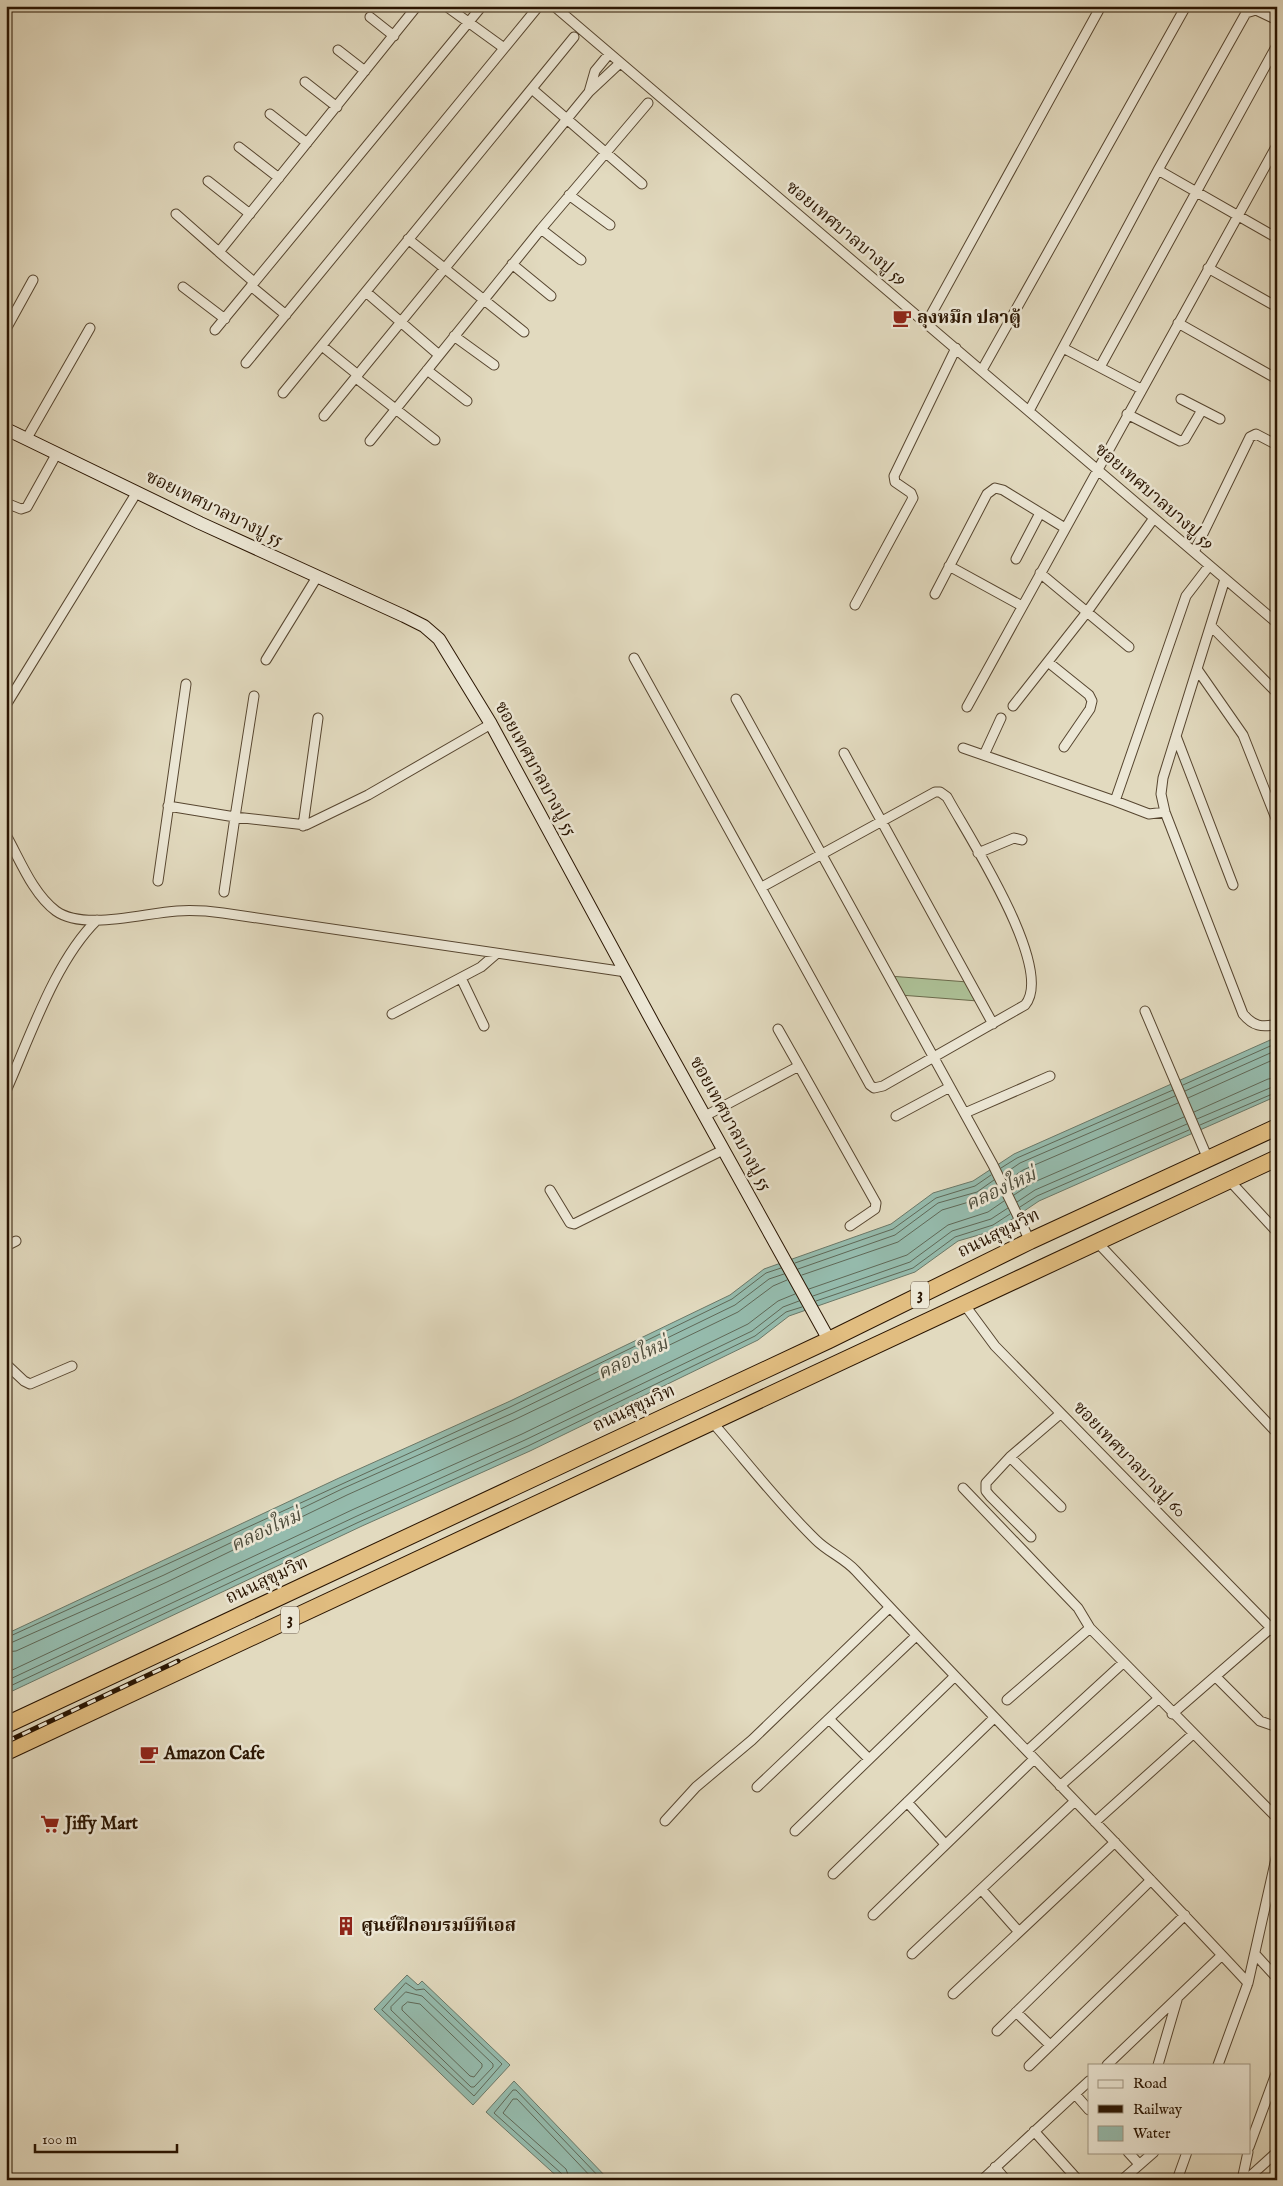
<svg xmlns="http://www.w3.org/2000/svg" width="1283" height="2186" viewBox="0 0 1283 2186" font-family="'IM FELL English','Noto Serif Thai',serif">
  <rect width="100%" height="100%" fill="#e2dabf"/>
  <filter id="stains"><feTurbulence type="fractalNoise" baseFrequency=".004" numOctaves="4"/><feColorMatrix values="0 0 0 0 .2 0 0 0 0 .09 0 0 0 0 .02 0 0 0 .5 -.17"/></filter>
  <radialGradient id="worn" r=".72"><stop offset=".6" stop-color="#630" stop-opacity="0"/><stop offset="1" stop-color="#630" stop-opacity=".3"/></radialGradient>
  <path fill="#adc197" stroke="#6b6a4c" d="M889 976 968 982 978 1001 900 995Z"/>
  <path fill="#95bbad" stroke="#6a7868" d="M1277 1037V1096L1039 1201 996 1230 958 1241 915 1272 789 1316 758 1340 530 1451 362 1526 6 1694V1634L339 1478 508 1402 730 1295 764 1269 891 1224 933 1193 973 1181 1014 1154Z
    M407 1975 418 1985 422 1981 510 2065 473 2105 374 2009Z
    M514 2081 609 2180H561L486 2112Z"/>
  <g fill="none" stroke-linecap="round" stroke-linejoin="round">
    <path stroke="#5f6857" stroke-width="1" d="M1183 1085 1277 1043
      M1185 1091 1277 1050
      M1188 1098 1277 1058
      M1194 1112 1268 1079 1277 1078
      M1197 1119 1277 1085
      M1200 1125 1277 1092
      M1001 1168 1017 1158 1173 1090
      M1004 1174 1020 1163 1175 1096
      M1007 1181 1023 1170 1178 1103
      M1014 1195 1032 1183 1184 1117
      M1017 1202 1035 1190 1187 1124
      M1020 1207 1037 1196 1189 1130
      M795 1263 893 1229 936 1198 975 1186 991 1175
      M798 1269 895 1235 938 1203 977 1192 994 1180
      M802 1275 898 1242 942 1210 979 1199 998 1187
      M809 1289 907 1255 948 1225 988 1212 1004 1201
      M813 1296 910 1262 952 1231 991 1219 1008 1208
      M816 1301 913 1268 955 1237 993 1225 1010 1214
      M6 1638 510 1407 732 1299 766 1273 781 1268
      M6 1645 164 1575 344 1488 513 1413 735 1305 769 1279 784 1274
      M6 1652 16 1651 167 1582 347 1495 516 1419 738 1312 773 1286 787 1280
      M6 1673 354 1509 522 1434 748 1324 778 1301 795 1294
      M6 1681 357 1516 525 1440 752 1331 783 1307 799 1301
      M6 1688 359 1522 528 1446 755 1336 786 1312 802 1307
      M406 1983 416 1990 424 1989 502 2064 474 2096 382 2010Z
      M406 1992 422 1996 493 2064V2067L474 2087H471L391 2010V2007Z
      M408 2002 420 2004 482 2064V2067L474 2077 470 2076 402 2010V2007Z
      M564 2180 562 2174 494 2113 513 2090H516L602 2180
      M570 2180 566 2169 503 2113 513 2099H517L594 2180"/>
    <g stroke="#574630" stroke-width="11">
      <path id="street" d="M446 6 504 48
        M554 6 1277 623
        M370 17 394 36
        M338 50 365 71
        M305 82 337 107
        M532 89 642 184
        M589 92 595 71 609 54
        M270 114 307 143
        M239 147 279 178
        M1158 170 1277 238
        M208 181 250 214
        M569 195 610 225
        M176 214 219 252
        M541 229 581 260
        M408 239 524 332
        M512 264 551 296
        M1208 268 1277 307
        M254 282 219 252 417 6
        M251 286 286 315
        M183 287 225 319
        M366 292 439 355
        M927 322 1101 6
        M1178 323 1277 379
        M6 329 33 280
        M215 330 482 6
        M454 336 494 365
        M322 346 358 375
        M1063 348 1141 389
        M246 363 538 7
        M1100 367 1277 45
        M427 370 467 401
        M982 370 1186 6
        M356 378 435 440
        M283 393 574 37
        M1181 399 1220 419
        M1029 411 1158 170 1246 13 1256 10 1277 20
        M1127 414 1180 441 1185 439 1202 410
        M324 416 589 92 620 63
        M27 438 90 328
        M370 441 541 229 648 103
        M6 503 21 509 27 507 57 453
        M1194 552 1250 437 1256 434 1277 445
        M1016 559 1040 513
        M949 566 1022 606
        M1040 573 1129 647
        M1225 579 1163 778 1161 794 1165 812 1243 1014C1253 1026 1262 1028 1277 1024
        M935 594 987 494 995 488 1003 490 1065 528
        M855 605 913 498 911 493 895 482 894 476 956 348
        M1211 626 1277 693
        M634 658 870 1085 874 1088 883 1086 1025 1005C1056 969 967 834 947 797L940 792H935L762 887
        M266 660 317 577
        M1048 662 1089 695 1092 701 1090 709 1064 747
        M1197 669 1243 735 1277 821
        M736 699 993 1165 1030 1241
        M6 705 137 492
        M1013 706 1087 612 1154 518
        M967 707 1277 145
        M1176 736 1233 885
        M963 748 1115 801 1186 596 1209 566
        M844 753 993 1024
        M984 755 1001 718
        M1115 801 1149 814 1165 812
        M168 806 235 817 254 696
        M303 826 318 718
        M6 835C20 860 33 894 56 911 84 931 144 913 177 911 192 910 208 911 223 913L626 972
        M978 853 1014 838 1022 840
        M158 881 186 684
        M224 892 235 817 306 825 368 795 491 724
        M461 978 484 1026
        M1145 1011 1208 1159
        M392 1014 481 967 496 954
        M799 1066 876 1203 875 1209 850 1226
        M6 1091C30 1037 55 961 97 920
        M965 1113 1050 1076
        M705 1116 799 1066 778 1029
        M896 1116 950 1087
        M1229 1180 1277 1232
        M550 1190 570 1223 574 1224 723 1150
        M1097 1242 1277 1433
        M6 1246 16 1241
        M964 1304 995 1346 1277 1634
        M6 1364 24 1381 30 1384 72 1366
        M713 1423C747 1462 779 1504 816 1540 828 1552 844 1558 856 1571 985 1710 1119 1844 1248 1983
        M1010 1457 1061 1507
        M963 1488 1078 1608 1090 1628 1277 1818
        M1031 1537 990 1496 986 1491V1483L1010 1457 1060 1414
        M1216 1677 1260 1721 1277 1727
        M1007 1700 1090 1628
        M1172 1714 1271 1628
        M829 1719 869 1759
        M1027 1751 1123 1663
        M1060 1786 1158 1699
        M757 1787 915 1637
        M907 1802 945 1844
        M665 1821 696 1787 752 1740 889 1608
        M1095 1822 1193 1734
        M795 1831 954 1677
        M833 1874 994 1718
        M981 1889 1019 1932
        M873 1915 1034 1759
        M912 1954 1075 1801
        M1255 1954 1277 1978
        M953 1994 1115 1842
        M1016 2012 1050 2045
        M997 2031 1151 1880
        M1107 2065 1222 1955
        M1158 2065 1177 2000
        M1218 2065 1248 1983 1277 1854
        M1029 2066 1185 1915
        M1075 2094 1089 2110
        M1034 2131 1078 2180
        M1249 2147 1277 2071
        M1128 2152 1139 2164
        M995 2167 1006 2180
        M982 2180 1089 2081
        M1122 2180 1154 2152
        M1177 2180 1187 2152
        M1242 2180 1248 2152
        M1246 2180 1277 2152"/>
    </g>
    <g stroke="#291401" stroke-width="14">
      <path id="secondary" d="M6 429 200 523 404 616 424 626 439 639 491 724 653 1023 829 1340"/>
    </g>
    <g stroke="#291401" stroke-width="18">
      <path id="highway" d="M6 1725 829 1340 1030 1241 1277 1127
        M6 1752 1277 1158"/>
    </g>
    <use href="#street" stroke="#ece7d5" stroke-width="9"/>
    <use href="#secondary" stroke="#ece7d5" stroke-width="12"/>
    <use href="#highway" stroke="#e1bd80" stroke-width="16"/>
    <g stroke="#291401" stroke-width="5">
      <path id="rail" d="M6 1742 178 1661"/>
    </g>
    <use href="#rail" stroke="#ece7d5" stroke-width="3" stroke-dasharray="9" stroke-linecap="butt"/>
  </g>
  <defs>
    <g id="cafe-bare" transform="scale(1.5)"><path d="M-5.5-4.5H6V0H3Q3 3.5 0 3.5H-2.5Q-5.5 3.5-5.5 0ZM3-3.2v2h1.7v-2ZM-6 4.5H4V6H-6Z" fill="#8f2418" stroke="#ece7d5" stroke-width="2.5" paint-order="stroke"/></g>
    <g id="supermarket-bare" transform="scale(1.5)"><path d="M-6-5.5h2.5l.6 2H6L4.5 2H-2.5L-4.4-4H-6ZM-1.5 3.2a1.3 1.3 0 1 0 .1 0ZM3 3.2a1.3 1.3 0 1 0 .1 0Z" fill="#8f2418" stroke="#ece7d5" stroke-width="2.5" paint-order="stroke"/></g>
    <g id="building-bare" transform="scale(1.5)"><path d="M-4-6H4V6H1V3H-1V6H-4ZM-2.5-4.3h1.7v1.8h-1.7ZM.8-4.3h1.7v1.8H.8ZM-2.5-1h1.7V.8h-1.7ZM.8-1h1.7V.8H.8Z" fill="#8f2418" stroke="#ece7d5" stroke-width="2.5" paint-order="stroke"/></g>
  </defs>
  <g fill-rule="evenodd">
    <use href="#cafe-bare" x="902" y="318"/>
    <use href="#cafe-bare" x="149" y="1754"/>
    <use href="#supermarket-bare" x="50" y="1824"/>
    <use href="#building-bare" x="346" y="1926"/>
  </g>
  <g text-anchor="middle" dominant-baseline="central" stroke-width="5" stroke-linejoin="round" paint-order="stroke">
    <g fill="#ece7d5" stroke="#645341" stroke-width="1">
      <rect x="911" y="1281.5" width="18" height="27" rx="4"/>
      <rect x="281" y="1606.5" width="18" height="27" rx="4"/>
    </g>
    <g font-size="16" font-weight="bold" fill="#291401">
      <text x="920" y="1295">3</text>
      <text x="290" y="1620">3</text>
    </g>
    <g font-size="18" fill="#291401" stroke="#ece7d5">
      <text transform="translate(846 234) rotate(40)">ซอยเทศบาลบางปู 59</text>
      <text transform="translate(1154 497) rotate(41)">ซอยเทศบาลบางปู 59</text>
      <text transform="translate(214 509) rotate(26)">ซอยเทศบาลบางปู 55</text>
      <text transform="translate(535 769) rotate(61)">ซอยเทศบาลบางปู 55</text>
      <text transform="translate(730 1124) rotate(61)">ซอยเทศบาลบางปู 55</text>
      <text transform="translate(999 1234) rotate(-26)">ถนนสุขุมวิท</text>
      <text transform="translate(634 1409) rotate(-25)">ถนนสุขุมวิท</text>
      <text transform="translate(1129 1460) rotate(46)">ซอยเทศบาลบางปู 60</text>
      <text transform="translate(267 1581) rotate(-25)">ถนนสุขุมวิท</text>
    </g>
    <g font-size="18" font-weight="bold" fill="#291401" stroke="#ece7d5" text-anchor="start">
      <text x="917" y="318">ลุงหมึก ปลาตู้</text>
      <text x="164" y="1754">Amazon Cafe</text>
      <text x="65" y="1824">Jiffy Mart</text>
      <text x="361" y="1926">ศูนย์ฝึกอบรมบีทีเอส</text>
    </g>
    <g font-size="19" font-style="italic" fill="#4f4e3d" stroke="#ece7d5">
      <text transform="translate(1001 1190) rotate(-25)">คลองใหม่</text>
      <text transform="translate(633 1359) rotate(-25)">คลองใหม่</text>
      <text transform="translate(266 1531) rotate(-25)">คลองใหม่</text>
    </g>
  </g>
  <rect width="1283" height="2186" fill="none" stroke="#e2dabf" stroke-width="25"/>
  <rect x="8" y="8" width="1268" height="2171" fill="none" stroke="#291401" stroke-width="2.5"/>
  <rect x="12" y="12" width="1258" height="2161" fill="none" stroke="#291401"/>
  <rect x="1088" y="2064" width="162" height="90" fill="#ece7d5" stroke="#9e9380"/>
  <rect x="1098" y="2080" width="25" height="8" fill="#ece7d5" stroke="#9e9380"/>
  <text x="1133" y="2088" font-size="15" fill="#291401">Road</text>
  <rect x="1098" y="2105" width="25" height="8" fill="#291401" stroke="#9e9380"/>
  <text x="1133" y="2114" font-size="15" fill="#291401">Railway</text>
  <rect x="1098" y="2126" width="25" height="15" fill="#95bbad" stroke="#9e9380"/>
  <text x="1133" y="2138" font-size="15" fill="#291401">Water</text>
  <path d="M35 2144v8h142v-8" fill="none" stroke="#291401" stroke-width="2.5"/>
  <text x="42" y="2144" font-size="15" fill="#291401" stroke="#ece7d5" stroke-width="4" paint-order="stroke">100 m</text>
  <rect width="100%" height="100%" filter="url(#stains)"/>
  <rect width="100%" height="100%" fill="url(#worn)"/>
</svg>
